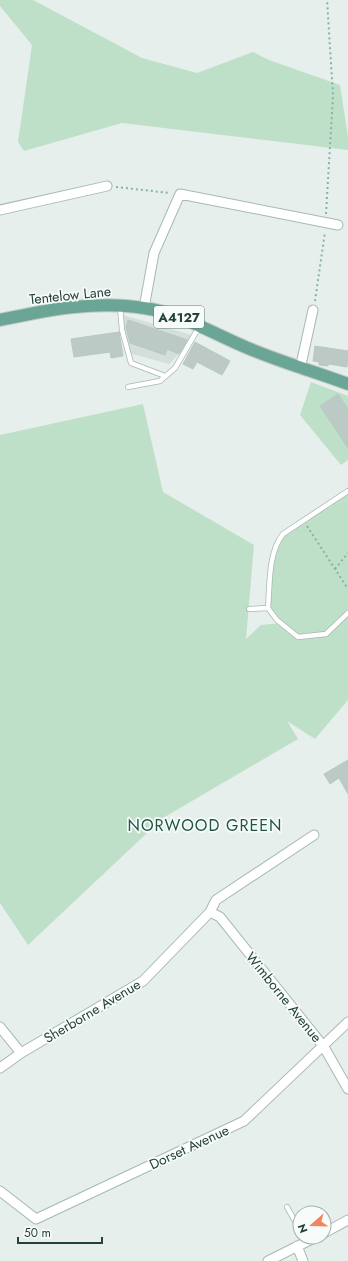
<svg xmlns="http://www.w3.org/2000/svg" width="348" height="1261" viewBox="0 0 348 1261" font-family="Jost,sans-serif">
  <rect width="100%" height="100%" fill="#e6efeb"/>
  <path fill="#d4dfda" d="M123 315 191 335 186 347 169 364 125 352Z"/>
  <path fill="#bfe0c8" d="M0 0H33L142 58 197 73 253 52 269 60 340 85 348 137V150L122 123 24 151 18 142 32 45 0 6Z
    M311 382 348 396V409L338 394 320 406 348 446V460L341 465 300 415Z
    M143 404 163 492 254 545 246 639 261 625 281 623 268 608 273 553 283 534 348 491V700L315 739 287 721 298 739 163 818 28 945 0 903V435Z"/>
  <path fill="#bbcac4" stroke="#b8c9c2" d="M128 320 176 336 187 340 179 354 167 349 165 355 130 343 126 327Z
    M119 332 123 356 111 358 110 352 74 357 71 339Z
    M195 342 230 361 222 375 197 362 193 369 183 364Z
    M315 346 348 351 347 367 329 364 328 366 319 365V362L313 361Z
    M338 394 348 409V448L320 406Z
    M348 760V794L339 778 330 784 324 774Z"/>
  <g fill="none" stroke-linecap="round" stroke-linejoin="round">
    <g stroke="#a8b8b2" stroke-width="6">
      <path id="service" d="M120 307 122 330 131 363 165 376
        M128 387 160 381 175 368 199 327
        M348 491 283 534C268 553 270 584 268 608L277 620 298 637 326 634 348 613
        M249 609 268 608
        M287 1207 300 1230"/>
    </g>
    <g stroke="#a8b8b2" stroke-width="11">
      <path id="minor" d="M0 210 107 186
        M144 308 154 253 180 194 338 225
        M300 369 313 310
        M210 912 220 917 324 1047 348 1089
        M0 1027 21 1053
        M0 1068 21 1053 143 981 210 912 216 900 314 835
        M0 1191 36 1219 244 1121 348 1022
        M324 1233 348 1220
        M297 1246 303 1261
        M268 1261 316 1237"/>
    </g>
    <g stroke="#c2cac8" stroke-width="14">
      <path id="primary" d="M0 320C47 310 96 300 144 308 180 313 210 332 243 346 277 361 313 371 348 384"/>
    </g>
    <path stroke="#86b3a5" stroke-width="2" stroke-dasharray="2 3" stroke-linecap="butt" d="M116 187 170 193
      M326 214 333 95 327 0
      M315 301 325 232
      M307 526 348 589
      M335 569 348 553"/>
    <use href="#service" stroke="#fff" stroke-width="4.5"/>
    <use href="#minor" stroke="#fff" stroke-width="9"/>
    <use href="#primary" stroke="#6aa596" stroke-width="12"/>
  </g>
  <g text-anchor="middle" dominant-baseline="central" stroke-width="3.5" stroke-linejoin="round" paint-order="stroke">
    <rect fill="#f7fbf9" stroke="#637a73" stroke-width="1" x="154" y="306" width="50" height="22" rx="3"/>
    <g font-size="13" font-weight="bold" fill="#24423a">
      <text x="179" y="317">A4127</text>
    </g>
    <g font-size="14" fill="#24423a" stroke="#f7fbf9">
      <text transform="translate(70 295) rotate(-6)">Tentelow Lane</text>
      <text transform="translate(284 997) rotate(51)">Wimborne Avenue</text>
      <text transform="translate(92 1011) rotate(-31)">Sherborne Avenue</text>
      <text transform="translate(189 1147) rotate(-25)">Dorset Avenue</text>
    </g>
    <g font-size="16" letter-spacing="1" fill="#1f5548" stroke="#f7fbf9">
      <text x="205" y="825">NORWOOD GREEN</text>
    </g>
  </g>
  <g transform="translate(312 1225) rotate(250)"><circle r="19" fill="#f7fbf9" stroke="#a3b1ad"/>
  <path d="M0-3L7 15L0 10L-7 15Z" fill="#f4845f"/>
  <text y="-6" font-size="11" font-weight="bold" text-anchor="middle" fill="#24423a">N</text>
  </g>
  <path d="M18 1237v6h84v-6" fill="none" stroke="#24423a" stroke-width="2"/>
  <text x="24" y="1237" font-size="12" fill="#24423a" stroke="#f7fbf9" stroke-width="3" paint-order="stroke">50 m</text>
</svg>
